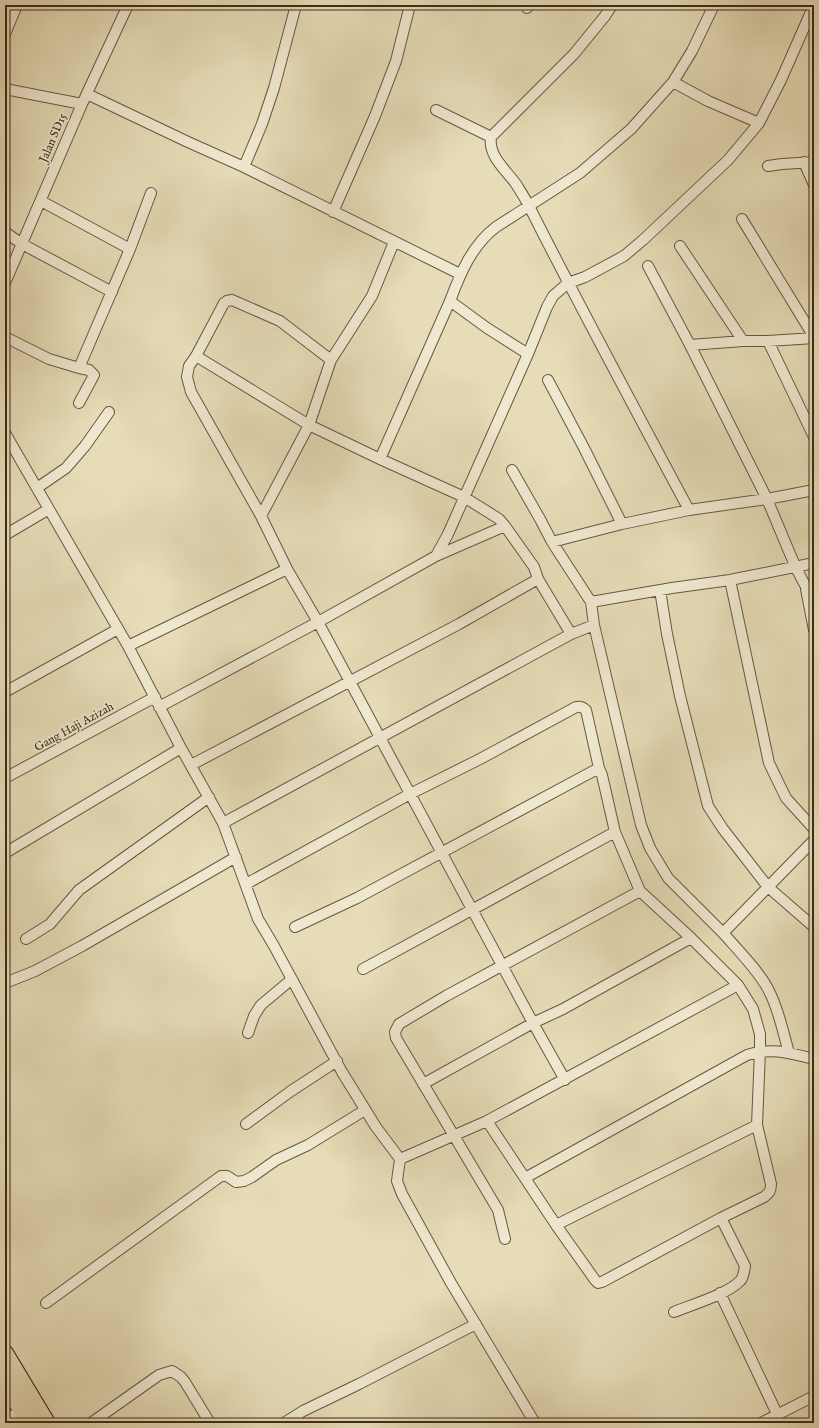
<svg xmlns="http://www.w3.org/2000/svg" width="819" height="1428" viewBox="0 0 819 1428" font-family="'IM FELL English',serif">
  <rect width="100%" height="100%" fill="#e6dcb7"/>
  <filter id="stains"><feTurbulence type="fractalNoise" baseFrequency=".005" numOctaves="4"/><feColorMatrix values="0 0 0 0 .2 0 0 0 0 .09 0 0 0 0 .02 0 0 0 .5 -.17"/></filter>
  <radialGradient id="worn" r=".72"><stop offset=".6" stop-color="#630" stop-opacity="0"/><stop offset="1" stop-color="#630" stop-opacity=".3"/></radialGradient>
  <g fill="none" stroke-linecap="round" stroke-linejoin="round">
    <g stroke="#675840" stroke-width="12">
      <path id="minor" d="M612 5 605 16 574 54 491 137C488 156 506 170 516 184 521 192 527 201 531 210 582 311 636 411 689 510
        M527 8V5
        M5 34 17 5
        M673 82 708 101 759 123
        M5 89 82 104
        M87 94 188 142 244 167 460 274
        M436 110 491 137
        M804 162 814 185
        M768 166 782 164 814 162
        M244 167 262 124 274 88 296 5
        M41 201 130 249
        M333 212 375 116 396 61 410 5
        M742 219 814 337
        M5 232 22 244 112 292
        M680 246 743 341H768L814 338
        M648 266 690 345 767 499 796 568 805 585 814 598
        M5 283 82 104 128 5
        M450 301 487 328 528 354
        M5 337 49 359 79 368 130 249 151 193
        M768 341 814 437
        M690 345 743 341
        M196 356 309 425 380 459 464 497 499 519 505 526 534 567 538 579 571 634
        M331 360 372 296 394 242
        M79 368 89 370 94 375 79 403
        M548 380 584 448 622 524
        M5 433 128 646 181 748 223 823 258 919 274 946 342 1072 376 1127 400 1159 397 1181 402 1194 451 1283 535 1423
        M380 459 450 301C460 274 472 245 496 227L580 173 631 129 673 82 692 51 714 5
        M512 470 540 519 552 542 591 602 594 625 641 825 650 848 668 878 723 933
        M37 488 66 468 85 446 109 412
        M261 516 309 425 331 360 280 321 232 300 227 301 224 303 196 356 189 366 187 377 191 392 261 516 287 569 318 622 533 1023 565 1080
        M5 535 49 509
        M552 542 622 524 689 510 767 499 814 490
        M436 556 505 526
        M730 580 769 763 786 798 814 829
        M806 589 814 630
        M660 590 667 634 680 696 708 806 723 829 768 887 814 927
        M591 602 672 588 730 580 814 563
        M128 646 287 569
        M5 692 118 629
        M159 707 318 622 436 556 448 534 528 354 547 307 553 296 568 283 585 277 624 256 643 240 728 160 759 123 781 80 814 5
        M191 765 459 624 538 579
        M5 778 155 697
        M223 823 571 634 594 625
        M5 853 181 748
        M246 884 410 794 480 759 576 707C580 706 583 707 586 710L599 768 602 775 615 832 640 891 691 938 738 985 753 1009 760 1034V1051L757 1125 771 1184C771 1191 769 1193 764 1197L721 1218 602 1282 598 1283 595 1280 556 1225 487 1121
        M295 927 357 898 599 768
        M26 939 50 924 79 890 209 797
        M363 969 615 832
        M5 983 35 971 82 946 236 857
        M248 1033 254 1016 261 1005 292 979
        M789 1053C783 1032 779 1010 769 991 760 972 737 949 723 933L814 840
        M423 1084 533 1023 563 1009 691 938
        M246 1124 291 1091 337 1061
        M400 1159 487 1121 738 985
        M525 1178 747 1055C771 1047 790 1053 814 1059
        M556 1225 757 1125
        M505 1239 498 1210 396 1038 395 1032 399 1024 446 996 640 891
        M720 1293 778 1416
        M46 1303 221 1176H227L236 1182 244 1181 252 1177 276 1160 308 1145 365 1110
        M674 1312C691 1305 728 1294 740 1281 744 1277 744 1271 745 1266L721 1218
        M5 1421 21 1410
        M91 1423 159 1375 172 1371 181 1377 185 1382 210 1423
        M284 1423 303 1411 359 1384 476 1324
        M761 1423 814 1396"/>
    </g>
    <g stroke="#3d2c18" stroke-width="18">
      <path id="trunk" d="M5 1353 47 1423
        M5 1383 29 1423"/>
    </g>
    <use href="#minor" stroke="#efe8d0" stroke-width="10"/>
    <use href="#trunk" stroke="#e6dcb7" stroke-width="16"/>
  </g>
  <g text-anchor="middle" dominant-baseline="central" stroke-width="3.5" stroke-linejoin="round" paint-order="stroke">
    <g font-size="12" fill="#3d2c18" stroke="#efe8d0">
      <text transform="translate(53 138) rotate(-67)">Jalan SD15</text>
      <text transform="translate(74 727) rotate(-29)">Gang Haji Azizah</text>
    </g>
  </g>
  <rect width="819" height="1428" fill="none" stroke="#e6dcb7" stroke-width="20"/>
  <rect x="6" y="6" width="807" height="1416" fill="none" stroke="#3d2c18" stroke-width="2"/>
  <rect x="10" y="10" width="799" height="1408" fill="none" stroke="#3d2c18"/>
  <rect width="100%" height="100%" filter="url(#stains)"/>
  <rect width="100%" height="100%" fill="url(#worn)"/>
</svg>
